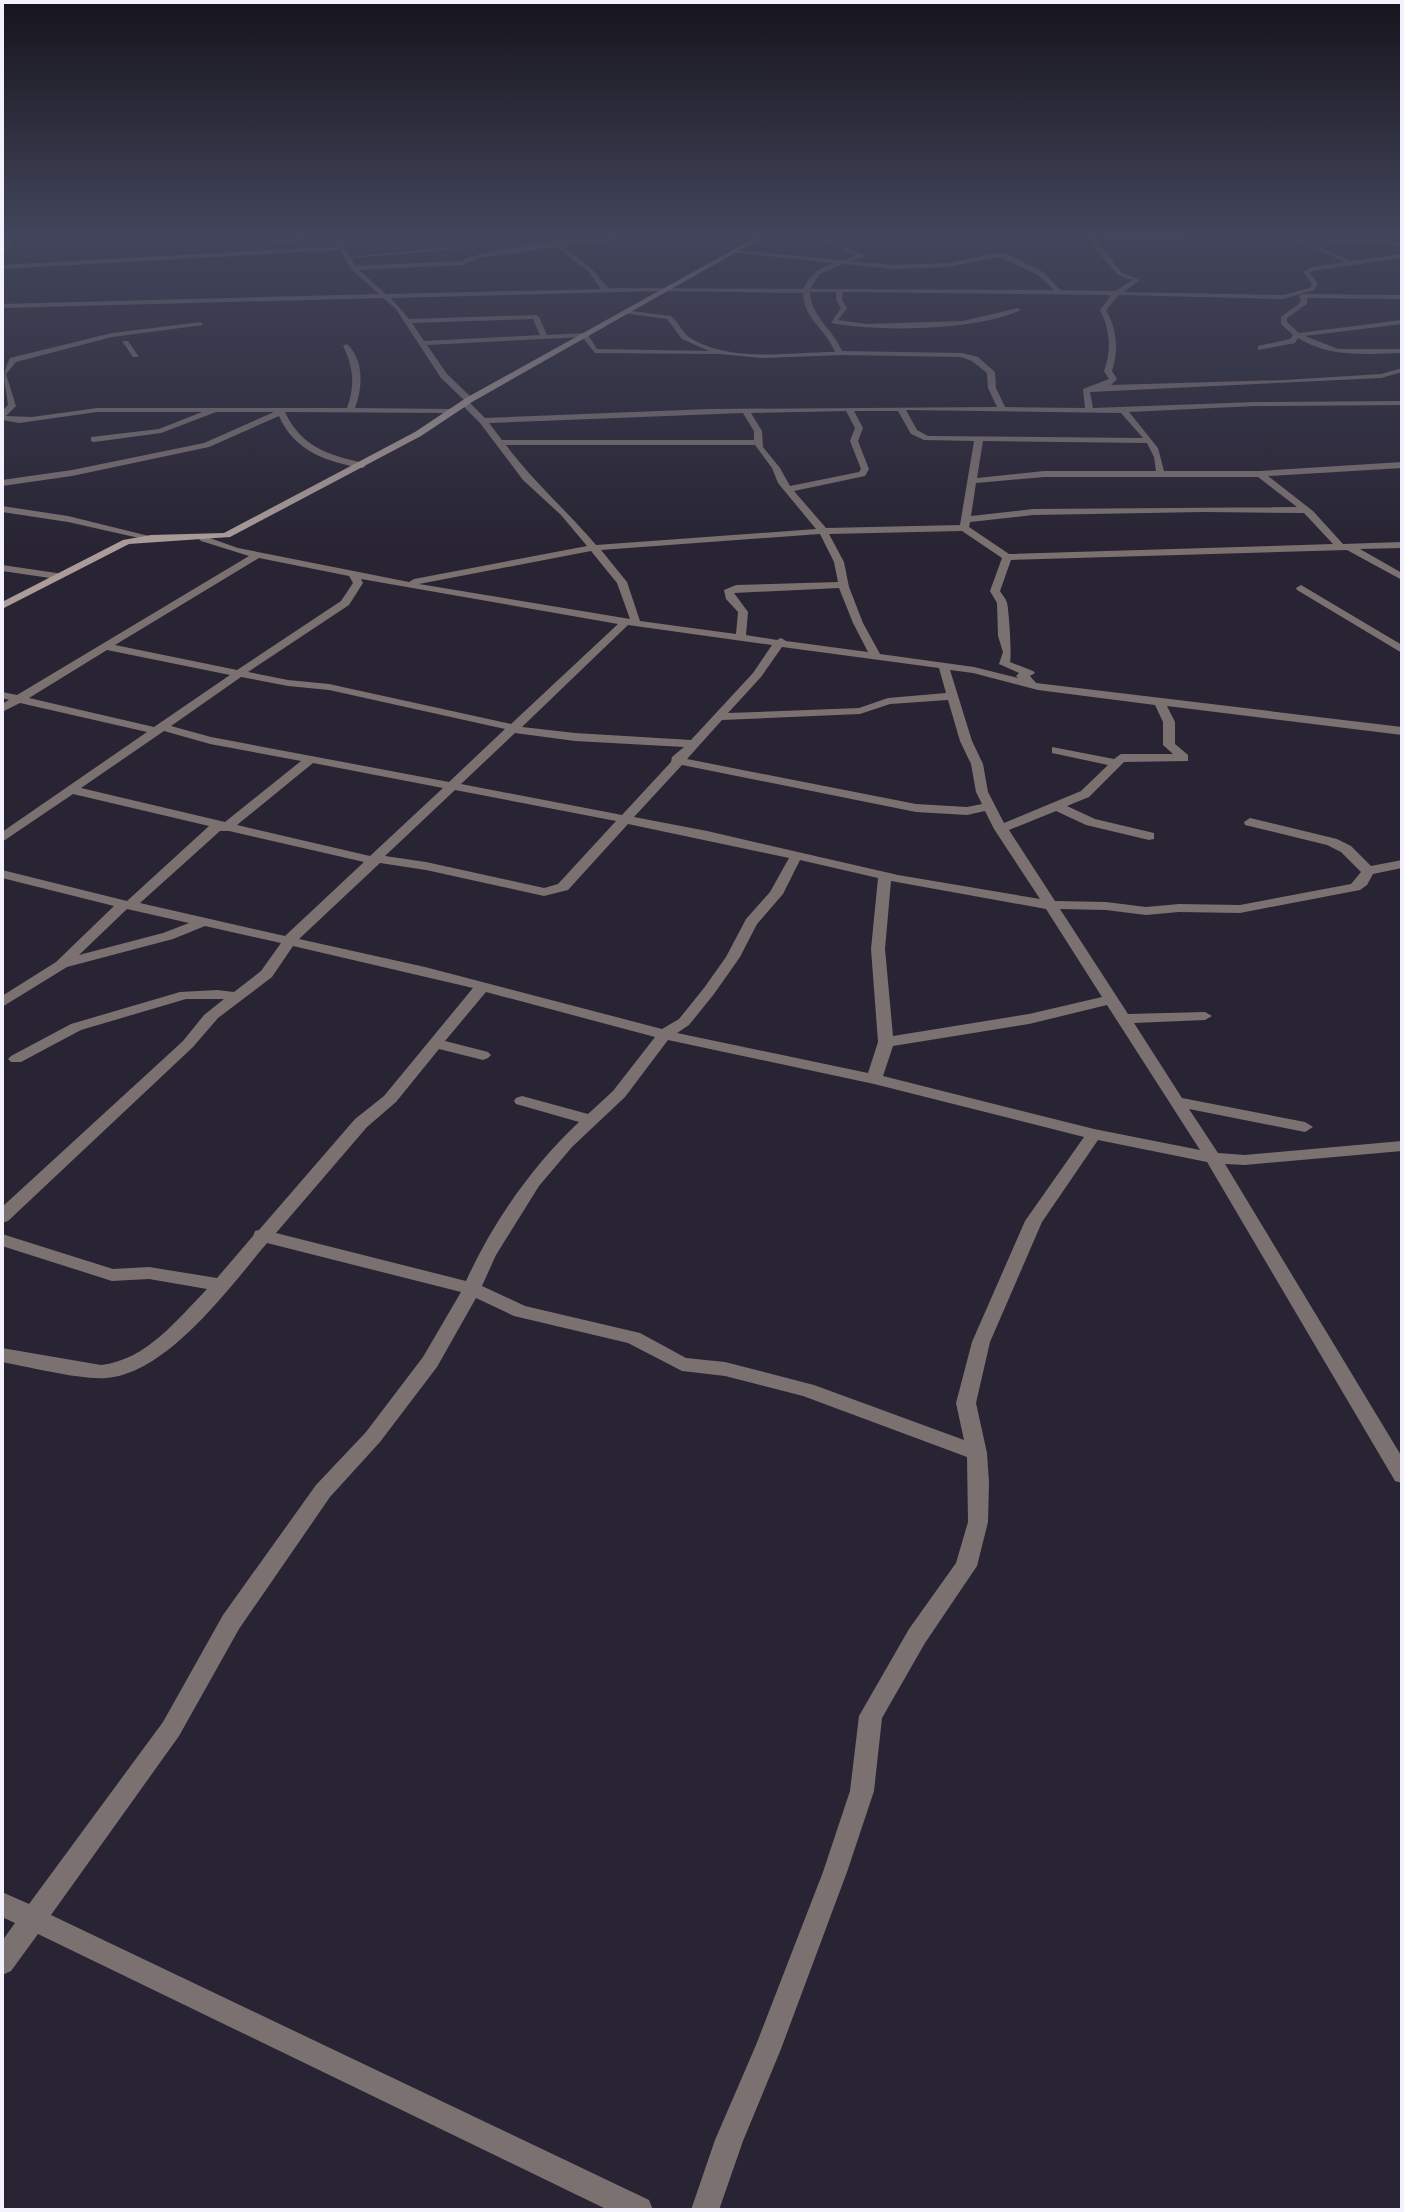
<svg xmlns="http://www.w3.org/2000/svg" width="1404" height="2212" viewBox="0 0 1404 2212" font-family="Overpass,sans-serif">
  <rect width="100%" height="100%" fill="#282433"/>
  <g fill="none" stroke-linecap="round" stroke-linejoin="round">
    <path fill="#7b7170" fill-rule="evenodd" d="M4 237H10L11 246 2 253Z
      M307 237H331L273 243 270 241Z
      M333 237H339L350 257 464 246 467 248 351 258 355 266 461 261C498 244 593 237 636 237L563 246 592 269 608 288 803 289C810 274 819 268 833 263L730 252 733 250 842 260 857 256 817 237H824L866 256 852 261 893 265 947 263 1003 252 1043 272 1060 290 1116 291 1132 280 1118 275 1085 237H1221L1162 241 1095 239 1122 273 1140 280 1124 292 1283 295 1310 288 1312 284 1303 272 1311 267 1346 262 1288 237H1295L1352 261 1402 254V258L1313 271 1310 273 1318 284 1314 290 1283 299 1119 295 1106 310C1117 330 1119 349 1112 371L1117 379 1111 385 1285 380 1381 374 1402 368V372L1381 378 1090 392 1093 408 1255 402 1402 401V405L1255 406 1129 412 1158 448 1164 471H1260L1402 462V468L1268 476 1313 511 1343 544 1402 542V548L1360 549 1402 573V580L1347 550 1011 560 1000 591C1002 595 1006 598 1007 603 1009 610 1012 656 1010 662L1033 671 1035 673 1030 676 1036 683 1402 727V735L1167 706 1175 722V744L1188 755V761L1124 762 1089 797 1067 806 1095 819 1154 833V839L1149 840 1086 825 1056 811 1009 830 1055 901 1106 902 1146 907 1179 904 1240 905 1351 884 1361 872 1341 852 1327 845 1245 825 1244 822 1250 818 1337 839 1351 846 1371 866 1402 860V868L1373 874 1367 885 1360 890 1240 913 1179 912 1146 915 1106 910 1060 909 1128 1014 1205 1012 1212 1016 1205 1020 1134 1023 1182 1098 1305 1122 1313 1127 1305 1132 1189 1109 1218 1153 1245 1155 1402 1141V1151L1245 1165 1225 1164 1402 1457V1483L1395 1481 1207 1162 1098 1140 1042 1222 990 1342 976 1403 987 1453 989 1482 988 1522 977 1566 925 1643 882 1718 874 1791 847 1872 781 2049 743 2141 719 2210H691L715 2140 756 2045 823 1872 850 1791 859 1716 909 1629 956 1563 968 1522 967 1457 803 1396 725 1376 682 1371 628 1343 514 1316 476 1298 437 1367 380 1442 330 1497 239 1629 179 1736 51 1915 649 2200 653 2210H608L38 1934 11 1971 2 1975V1941L15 1923 2 1917V1892L29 1904 163 1722 223 1615 316 1485 366 1432 423 1357 461 1292 267 1243C230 1287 167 1374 106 1378 81 1380 29 1367 2 1362V1348L101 1365C146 1360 177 1320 207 1289L149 1279 112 1281 2 1246V1234L113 1269 149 1267 217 1278 253 1236 255 1231 259 1230 355 1119 384 1096 473 988 293 946 272 977 218 1018 193 1047 8 1221 2 1223V1207L183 1041 204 1015 224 999H186L81 1030 21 1062H11L8 1059 11 1056 71 1024 180 992 217 990 234 992 261 971 281 943 205 926 173 939 67 967 2 1007V996L56 962 114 906 2 878V870L127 901 209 826 73 794 2 842V832L147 732 20 703 2 712V704L9 700 2 698V692L17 695 249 556 201 541 199 539 204 536 238 548 409 582 414 579 587 546 561 515 523 480 480 423 462 405 465 401 441 378 396 309 383 298 2 308V304L379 294 351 269 340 250 2 269V265L338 246ZM557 247 588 271 601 289 386 294 359 270 462 265 479 258ZM1000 257 1038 275 1054 290 810 289 820 274 843 264 893 269 947 267ZM658 291 803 293C804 320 825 327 835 352 789 352 733 363 692 339 682 334 679 322 671 316L624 310 622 313 667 319 682 339 709 351 597 349 587 333 547 335 539 317 536 315 409 319 391 298ZM810 292H836V300L841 308 831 323C880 332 976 331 1021 310L1018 308 963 321 866 324 838 320 847 308 842 300 843 292 1111 295 1100 310C1110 330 1112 349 1104 371L1109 379 1083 389 1085 408 1005 407 996 388 995 372 978 357 962 353 842 351C833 329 811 317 810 292ZM533 319 540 335 424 341 412 323ZM582 337 595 353 720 354 762 358 843 355 961 357 972 361 987 373 988 388 997 407 709 409 485 418 469 402H472V398L447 374 427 345ZM906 410 1121 413 1143 438 928 436 917 430ZM846 411 855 428 850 441 861 469 859 472 790 486 780 468 763 447 762 431 751 413ZM854 411H898L911 434 924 440 974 441 960 525 826 528 794 491 865 476 869 469 858 441 863 428ZM743 413 754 431V440H502L489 423ZM983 441 1147 443 1154 457 1156 471H1044L977 478ZM506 445H755L772 468 778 483 816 529 596 545C567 511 533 481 506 445ZM1044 477H1258L1297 507 1033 509 971 516 976 483ZM1204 512 1304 513 1333 544 1009 554 969 527 970 522 1033 515ZM962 531 1002 558 990 591 997 603 998 636 1003 652 999 664 1019 673 1016 676 1018 678 974 667 880 654 863 623 849 587 844 562 829 534ZM820 534 834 562 838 582 736 585 724 590 726 599 738 612 736 634 640 621 627 582 601 550ZM591 551 617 583 630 619 419 584ZM259 558 349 576 353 583 341 601 237 670 115 645ZM361 579 618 624 511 724 329 684 288 680 248 672 349 605 363 583ZM839 588 853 623 868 652 786 641 781 638 777 640 746 635 748 612 734 593ZM628 625 772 645 753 673 691 740 575 733 522 727ZM782 647 939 668 946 693 888 698 859 708 728 713 761 677ZM107 650 230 675 154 727 29 698ZM950 670 973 673 1038 690 1155 705 1163 722V745L1173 754H1121L1114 759 1052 747V753L1108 765 1081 791 1004 823 988 792 983 764 972 741ZM241 677 288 686 329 690 505 729 449 782 211 737 171 726ZM948 700 960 741 971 764 976 792 982 804 967 807 916 804 687 759 722 720 860 714 890 704ZM164 731 210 744 301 761 225 822 81 788ZM515 733 575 741 684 747 672 757 671 762 622 815 461 784ZM313 763 443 788 370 856 237 825ZM682 765 916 812 967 815 985 811 994 829 1040 899 898 875 707 831 634 817ZM455 790 616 821 558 884 544 888 426 862 385 856ZM628 824 789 858 770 892 746 919 726 957 704 988 679 1019 662 1029 425 967 299 939 380 863 426 870 544 896 568 890ZM220 831H229L364 862 285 936 140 903ZM800 860 878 878 871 949 878 1042 868 1073 677 1033 689 1025 714 994 740 957 757 924 783 894ZM891 881 1046 909 1102 997 1029 1014 893 1036 885 949ZM127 909 189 923 163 933 79 955ZM486 992 655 1037 613 1091 588 1114 522 1096 516 1098 514 1101 516 1104 579 1122C532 1166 493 1222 466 1281L276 1233 367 1127 396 1102 439 1049 483 1060 488 1058 491 1055 488 1052 445 1041ZM1107 1005 1200 1150 1094 1129 883 1076 893 1046 1029 1024ZM668 1040 874 1084 1084 1137 1025 1221 972 1342 956 1403 964 1440 814 1385 725 1362 686 1358 640 1333 525 1306 482 1286 496 1255 539 1186 572 1147 625 1097Z
      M1301 237 1402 242V246L1304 239Z
      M1303 294 1402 295V299L1307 298V304L1287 318V322L1299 333 1402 320V324L1305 336 1338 349H1402V353C1366 354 1330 358 1298 338L1295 343 1258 350V346L1290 339 1293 335 1281 324V317L1301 302 1299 296Z
      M201 322 203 325 112 337 16 362 6 374 16 406 6 416 32 417 97 408H347C355 386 354 368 343 346L347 344C364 360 363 387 355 408L452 409 456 411 452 413 285 412C301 447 330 456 365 463V467L362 468C327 462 294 451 279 416L209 447 72 476 2 486V480L72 470 204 443 274 412H216L161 433 94 442 91 441V437L159 429 202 412H97L19 423 2 420V411L8 405C6 384 0 378 10 358L112 333Z
      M122 341H128L139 357H133Z
      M2 506 68 516 153 537 148 540 68 522 2 512Z
      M2 565 57 573 62 576 57 579 2 571Z
      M1301 585 1402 645V653L1297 590 1296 588Z"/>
    <path fill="#ab9c99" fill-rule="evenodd" d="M756 237H763L472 402 421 436 230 537 129 544 2 609V602L123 540 151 535 224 533 415 432 466 398Z"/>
  </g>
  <linearGradient id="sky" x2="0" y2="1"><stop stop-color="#16141c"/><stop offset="0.43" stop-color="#42455b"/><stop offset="1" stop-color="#42455b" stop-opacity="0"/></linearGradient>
  <rect width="1404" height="546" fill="url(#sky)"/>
  <rect width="1404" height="2212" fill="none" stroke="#f3f1fb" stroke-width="8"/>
</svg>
